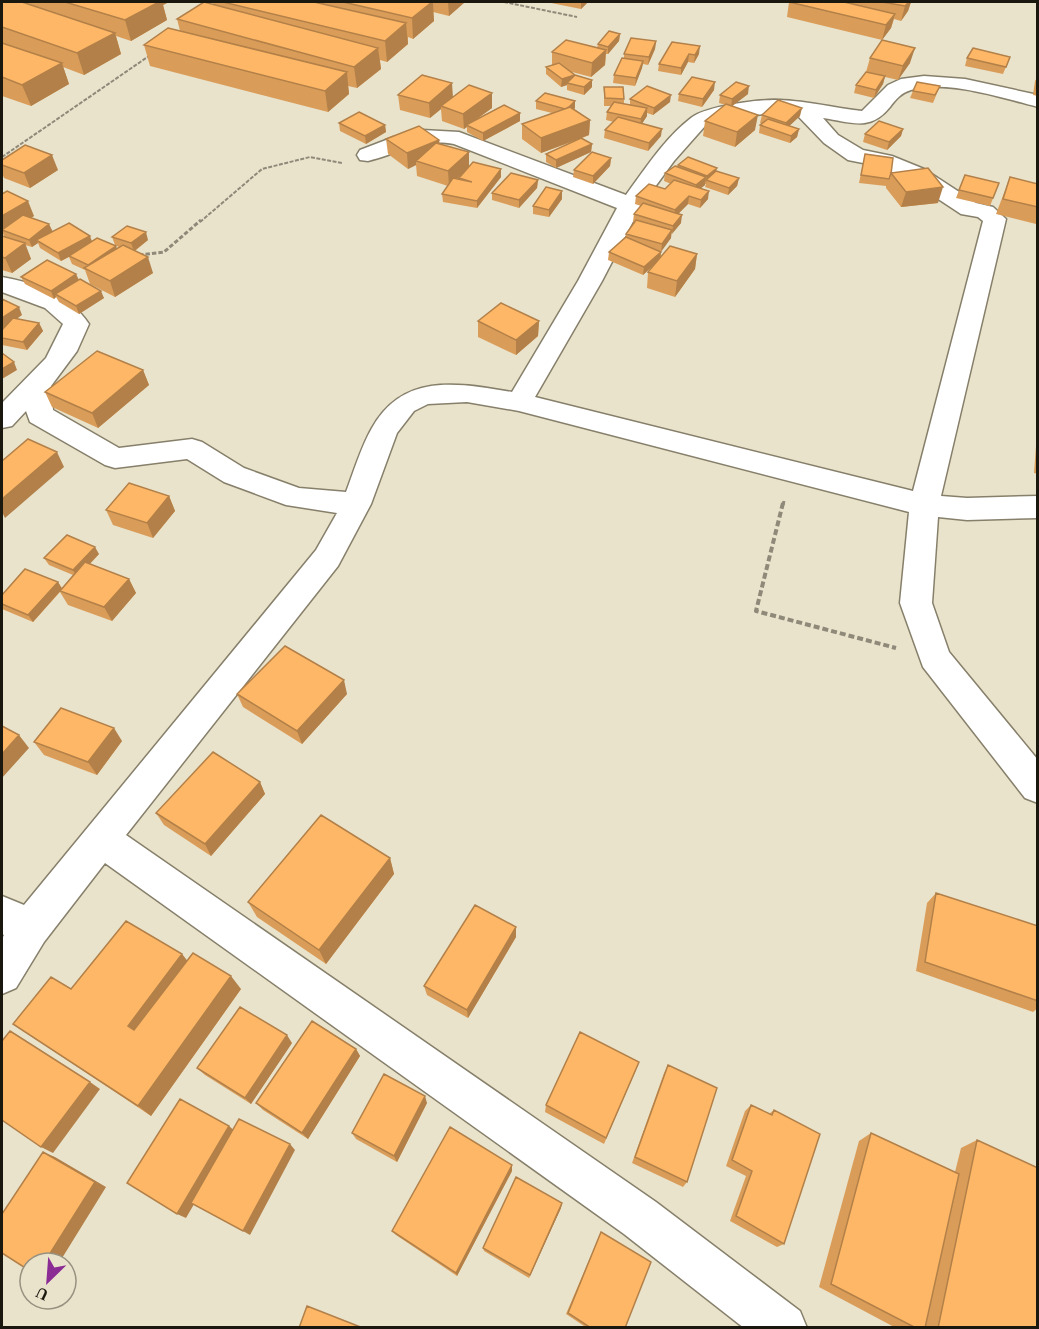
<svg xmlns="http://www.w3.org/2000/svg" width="1039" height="1329" viewBox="0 0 1039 1329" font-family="'Times New Roman',serif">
  <rect width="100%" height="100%" fill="#eae3cc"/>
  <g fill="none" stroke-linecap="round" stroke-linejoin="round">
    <g stroke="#867f6a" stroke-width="3">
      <path id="street" d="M924 76 965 79 1038 95V107C1003 98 946 79 911 90 901 93 896 99 890 107 870 132 851 122 823 118L838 135 863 150 892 156 924 169 976 203 993 207 1006 219 941 496 967 498 1038 496V518L967 520 938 517 932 603 949 652 1038 760V803L1025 798 923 667 900 603 909 512 519 411 467 402 428 404 414 411 397 433 371 504 338 566 126 835 656 1202 800 1311 807 1328H744L624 1234 105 863 44 942 16 988 2 994V939L4 935 2 934V896L24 905 316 550 337 513 286 505 224 482 187 459 115 468 105 465 30 422 26 411 12 426 2 428V403L46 358 63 324 45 308 2 292V277C35 283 69 294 89 324L77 351 51 386 53 410 119 448 192 439 202 442 244 468 299 488 346 492C354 471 361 447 372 428 403 372 458 383 512 392L578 281 617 208 454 144C418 138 401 153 368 161L360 160 357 155 360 150 394 137 422 130 459 132 626 195C645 169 665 138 691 118 706 106 760 99 780 100 808 101 835 108 862 111L888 85 901 79ZM779 112 797 115 824 143 848 160 878 166 908 179 961 214 978 217 983 221 913 491 535 397 602 281 641 206 674 161 705 126 718 120Z"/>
    </g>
    <path stroke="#8f8979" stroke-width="2" stroke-dasharray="4 1.5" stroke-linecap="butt" d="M504 2 577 17
      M2 157 149 56
      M200 222 262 169 310 157 342 163"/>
    <path stroke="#8f8979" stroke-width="3" stroke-dasharray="4.5 2" stroke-linecap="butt" d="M139 255 164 252 201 220
      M783 505 784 501"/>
    <path stroke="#8f8979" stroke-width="4" stroke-dasharray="6 3" stroke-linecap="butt" d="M783 503 756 611 896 648"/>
    <use href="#street" fill="#fff" fill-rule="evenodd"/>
  </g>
  <path fill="#da9d59" d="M2 2H169L163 5 167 20 131 41 116 36 121 54 84 75 63 67 69 84 31 106 2 96Z
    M213 2H465L449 16 433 12 434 21 413 39 408 37V44L387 62 380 60 381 69 357 88 348 86 349 94 328 112 150 66 144 45 180 31 177 19 213 5Z
    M546 2H588L581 9Z
    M789 2H911L908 11 901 21 894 19 891 28 882 40 787 17Z
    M620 34 619 41 608 54H606L605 65 591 77 572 72 575 75 592 80V87L584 95 567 90V85L561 87 546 74V67L552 65V52L597 48 598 44Z
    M656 41 655 49 648 65 643 64 642 68 635 86 613 83 614 75 624 58V54Z
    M672 42 699 54 694 63 688 62 681 75 658 71 659 64Z
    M1010 57 1003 74 965 66 967 58Z
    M870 58 910 63 898 80 885 77 883 84 874 98 854 93 856 85 866 72Z
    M1038 76V96L1033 95 1035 81Z
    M940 86 933 103 910 98 913 91Z
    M604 87 624 99V104L630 105V99L670 102 653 115 647 113V116L642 123 661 136 648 151 604 138 605 130 614 122 606 120 607 112 611 106H604Z
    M714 90 702 107 678 101 679 94Z
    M748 94 732 106 755 130 735 147 703 136 705 121 726 105 719 103 720 95Z
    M398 95 453 97 492 108 476 120 520 121 483 141 467 132V127L464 129 442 121 441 109 430 118 400 110Z
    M536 101 575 108 574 109 590 120 589 135 582 138 592 144 591 152 556 168 546 162V154L580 139 541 153 522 139V124L552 113 536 109Z
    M762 115 800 116 789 126 799 129 797 137 790 143 759 133 760 125 763 123H760Z
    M339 123 385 125 386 132 366 144 340 131Z
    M903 129 901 136 887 150 863 142 865 134Z
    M386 139 439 140 440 144 469 167 501 177 477 208 443 202 442 194 448 186 417 176 416 165 408 169 388 154Z
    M865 154 892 172 938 203 901 207 886 188V186L859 183Z
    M611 158 610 166 593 184 573 177 574 170Z
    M2 160 58 170 30 188 4 178 2 173Z
    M678 165 716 171 739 178 737 186 728 195 705 187 706 184H705V185L701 188 708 199 700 208 688 204 678 214 681 223 671 234V238L661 251V257L697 254 695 269 675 297 647 288 648 272 654 265 643 275 608 260 609 252 626 238V234L635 222H633L634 214 641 206 635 204 636 196 665 189 671 184 664 181 665 173 678 167Z
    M965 175 999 183 990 206 956 198Z
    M1010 177 1038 184V221L1036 224 996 214Z
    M538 180 537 188 519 208 492 200V193Z
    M2 193 34 216 31 218 52 232 117 248 119 247 115 245 112 237 148 240 135 251 153 273 115 297 90 284 85 270 72 264 69 257 61 261 40 248 38 243 32 247 25 245 31 259 12 273 2 270V236L5 237 3 234 2 235Z
    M562 199 549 217 533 214V206Z
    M21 277 79 280 104 298 79 314 59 302 56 297 54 299 25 284Z
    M22 315 17 319 39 323 43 331 27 350 2 345V338L6 326Z
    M478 321H539L538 336 516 355 478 337Z
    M143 370 149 385 98 428 52 407 45 392Z
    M1038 444V474L1034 473 1036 446Z
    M169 496 175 511 153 538 113 525 106 510Z
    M99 554 90 564 129 579 136 593 112 621 68 605 60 592 33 622 2 609V595L58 582 62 588 73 575 49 565 44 558Z
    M237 694H347L302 744 243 707Z
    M122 741 97 775 44 755 34 742Z
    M260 782 265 794 211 856 164 825 156 813Z
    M390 858 394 874 326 964 257 917 248 902Z
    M936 893 1038 926V1008L1033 1012 916 971 927 903Z
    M516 927V937L468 1018 427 995 424 986Z
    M182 954 187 961 241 989 151 1116 13 1024 71 989Z
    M292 1043 251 1104 205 1075 197 1068Z
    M356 1049 360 1056 308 1139 263 1110 256 1103Z
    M668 1065 687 1182 683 1187 632 1163 664 1073Z
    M636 1070 604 1144 545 1112 546 1105Z
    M427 1103 397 1162 356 1139 352 1133Z
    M751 1105 769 1114 774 1110 784 1244 777 1247 730 1221 746 1176 726 1166 745 1111Z
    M871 1133 955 1172 961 1148 977 1140 1038 1328H896L819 1287 859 1141Z
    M512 1171 457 1276 396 1235 392 1231Z
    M561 1208 529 1278 484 1251 483 1248Z
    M601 1232 625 1328H587L566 1314Z"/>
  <path fill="#b28048" d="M159 2H169L163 5 167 20 131 41 125 20Z
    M432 2H433L434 21 413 39 412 18Z
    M448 2H465L449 16Z
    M581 2H588L581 9Z
    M909 2H911L908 11 901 21 905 6Z
    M895 14 891 28 882 40 886 25Z
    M406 23 408 44 387 62 385 41Z
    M115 33 121 54 84 75 77 53Z
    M620 34 619 41 608 54V47Z
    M656 41 655 49 648 65 649 57Z
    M700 46 699 54 694 63 695 55Z
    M378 48 381 69 357 88 354 67Z
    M915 48 910 63 898 80 903 66Z
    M606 50 605 65 591 77 592 63Z
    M689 54 688 62 681 75V68Z
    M643 61 642 68 635 86 636 78Z
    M62 63 69 84 31 106 22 85Z
    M347 72 349 94 328 112 325 91Z
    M575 75 567 83V85L561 87 562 79Z
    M885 76 883 84 874 98 876 90Z
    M592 80V87L584 95V87Z
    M715 82 714 90 702 107 703 99Z
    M452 83 453 98 441 106V109L430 118 429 103Z
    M749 86 748 94 731 107 732 99Z
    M492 93V108L468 125H466L467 127 464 129 463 114Z
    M671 95 670 102 653 115 654 108Z
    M575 101V108L566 117 567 109Z
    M647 108V116L640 127 641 119Z
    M802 108 800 116 784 131 786 123Z
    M520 113V121L483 141V133Z
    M758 115 755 130 735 147 737 132Z
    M590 120 589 135 541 153V138Z
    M385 125 386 132 366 144 365 136Z
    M662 129 661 136 648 151 649 143Z
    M799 129 797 137 790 143 791 136Z
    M903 129 901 136 887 150 889 142Z
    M439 140 440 155 416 161V165L408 169 407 153Z
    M592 144 591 152 556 168V160Z
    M469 152V168L449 186 448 171Z
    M52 155 58 170 30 188 24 173Z
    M611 158 610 166 593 184V176Z
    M717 168 715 176 706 180V184L707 176Z
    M501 169V177L477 208V201Z
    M706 177 705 185 695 193 696 185Z
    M739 178 737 186 728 195 729 188Z
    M538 180 537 188 519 208V200Z
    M943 187 938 203 901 207 906 192Z
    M562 191V199L549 217V210Z
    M709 191 708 199 700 208 701 200Z
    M689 196 688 204 674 218 675 210Z
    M28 201 34 216 7 232 2 230 3 234 2 235V216Z
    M682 215 681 223 672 234 673 226Z
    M49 224 53 232 36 240 38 243 32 247 29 240Z
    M672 230 671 238 661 252 662 244Z
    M146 232 148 240 134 251 131 243Z
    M90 236 93 244 61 261 58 253Z
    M25 243 31 259 12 273 5 258Z
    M116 246 119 254 90 271 88 265Z
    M661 252 660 259 643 275 644 267Z
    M697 254 695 269 675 297 677 281Z
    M148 257 153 273 115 297 110 281Z
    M76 274 80 282 55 294 56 297 54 299 51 291Z
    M101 291 104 298 79 314 76 306Z
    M19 307 22 315 2 329V318Z
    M539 321 538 336 516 355V340Z
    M39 323 43 331 27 350 23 342Z
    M14 362 17 370 2 379V369Z
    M143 370 149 385 98 428 92 413Z
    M57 452 64 467 5 518 2 512V499Z
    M169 496 175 511 153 538 147 523Z
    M95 547 99 554 77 577 73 570Z
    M129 579 136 593 112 621 104 607Z
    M58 582 62 589 33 622 28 615Z
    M344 680 347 694 302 744 297 731Z
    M114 728 122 741 97 775 88 762Z
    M19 735 29 748 2 778V754Z
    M260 782 265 794 211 856 205 844Z
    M390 858 394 874 326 964 319 950Z
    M516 927V937L468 1018 467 1010Z
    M182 954 193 968 142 1038 128 1026Z
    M231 976 241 989 151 1116 138 1106Z
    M287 1035 292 1043 251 1104 245 1098Z
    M356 1049 360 1056 308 1139 302 1133Z
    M90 1082 100 1089 53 1153 41 1147Z
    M425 1096 427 1103 397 1162 394 1156Z
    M229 1126 236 1132 186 1218 177 1214Z
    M290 1144 295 1150 250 1235 243 1231Z
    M43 1152 55 1157 106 1187 59 1263H44Z
    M512 1165V1171L457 1276 456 1273Z
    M562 1203 561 1208 529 1278 530 1275Z"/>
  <path fill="#feb767" stroke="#b28048" stroke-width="1.5" d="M2 2H22L115 33 77 53 2 27Z
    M65 2H159L125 20Z
    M204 2 378 48 354 67 177 19Z
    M223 2H314L406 23 385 41Z
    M343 2H432L412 18Z
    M789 2H844L895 14 886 25Z
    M882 2H909L905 6Z
    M168 28 347 72 325 91 144 45Z
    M609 31 620 34 608 47 598 44Z
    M631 38 656 41 649 57 624 54Z
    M566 40 606 50 592 63 552 52Z
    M882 40 915 48 903 66 870 58Z
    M672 42 700 46 695 55 689 54 681 68 659 64Z
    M2 43 62 63 22 85 2 77Z
    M973 48 1010 57 1006 67 967 58Z
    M622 58 643 61 636 78 614 75Z
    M559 63 575 75 592 80 584 87 567 83 575 75 562 79 546 67Z
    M866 72 885 76 876 90 856 85Z
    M422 75 452 83 429 103 398 95Z
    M692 77 715 82 703 99 679 94Z
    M736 82 749 86 732 99 720 95Z
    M917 82 940 86 935 95 913 91Z
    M469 85 492 93 463 114 441 106Z
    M647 86 671 95 654 108 630 99Z
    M604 87H623L624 99 605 98Z
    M545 93 575 101 569 107 565 109 536 101Z
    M778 100 802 108 786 123 762 115Z
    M614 102 647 108 641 119 607 112Z
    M726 104 758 115 737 132 705 121Z
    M504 105 520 113 483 133 466 125Z
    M570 107 590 120 541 138 522 124Z
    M359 112 385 125 365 136 339 123Z
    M618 117 662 129 649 143 605 130Z
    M768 119 799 129 791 136 760 125Z
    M879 121 903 129 889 142 865 134Z
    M419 126 439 140 407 153 386 139Z
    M581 138 592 144 556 160 546 154Z
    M436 143 469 152 448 171 416 161Z
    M25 145 52 155 24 173 2 165V160Z
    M592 152 611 158 593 176 574 170Z
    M865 154 893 158 891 174V173L889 179 861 175Z
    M688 157 717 168 707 176 678 165Z
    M473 162 501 169 477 201 442 194 453 178 472 182 459 178Z
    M675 166 706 177 696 185 665 173Z
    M928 168 943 187 906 192 891 173Z
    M716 171 739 178 729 188 706 180Z
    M511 173 538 180 519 200 492 193Z
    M965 175 999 183 993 198 959 190Z
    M1010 177 1038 184V207L1003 199Z
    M674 180 709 191 701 200 689 196 675 210 636 196 649 184 665 189Z
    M546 187 562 191 549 210 533 206Z
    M7 191 28 201 2 216V194Z
    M643 203 682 215 673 226 634 214Z
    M23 215 49 224 29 240 2 230Z
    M636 220 672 230 662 244 626 234Z
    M69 223 90 236 58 253 36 240Z
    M127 226 146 232 131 243 112 237Z
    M2 236 25 243 5 258 2 257Z
    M626 237 661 252 644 267 609 252Z
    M97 238 116 246 88 265 69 256Z
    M123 245 148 257 110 281 84 268Z
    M670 246 697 254 677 281 648 272Z
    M47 260 76 274 51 291 21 277Z
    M80 279 101 291 76 306 55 294Z
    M2 299 19 307 2 318Z
    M501 303 539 321 516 340 478 321Z
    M13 318 39 323 23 342 2 338V330Z
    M97 351 143 370 92 413 45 392Z
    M2 353 14 362 2 369Z
    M28 439 57 452 2 499V461Z
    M129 483 169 496 147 523 106 510Z
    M67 535 95 547 73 570 44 558Z
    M85 562 129 579 104 607 60 591Z
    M25 569 58 582 28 615 2 604V595Z
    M285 646 344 680 297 731 237 694Z
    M61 708 114 728 88 762 34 742Z
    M2 726 19 735 2 754Z
    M213 752 260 782 205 844 156 813Z
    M321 815 390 858 319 950 248 902Z
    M936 893 1038 926V1001L925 962Z
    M475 905 516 927 467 1010 424 986Z
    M126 921 182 954 128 1026 134 1030 193 953 231 976 138 1106 13 1024 51 977 71 989Z
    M240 1007 287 1035 245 1098 197 1068Z
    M312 1021 356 1049 302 1133 256 1103Z
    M10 1031 90 1082 41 1147 2 1120V1041Z
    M580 1032 639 1062 606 1138 546 1105Z
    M668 1065 717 1088 687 1182 635 1157Z
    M384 1074 425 1096 394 1156 352 1133Z
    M180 1099 229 1126 177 1214 127 1183Z
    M751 1105 772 1115 774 1110 820 1134 784 1244 736 1216 752 1171 732 1160Z
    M239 1119 290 1144 243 1231 191 1203Z
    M450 1127 512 1165 456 1273 392 1231Z
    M871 1133 959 1174 925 1328H916L831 1284Z
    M977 1140 1038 1168V1328H938Z
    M43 1152 95 1182 44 1263H30V1271L2 1253V1214Z
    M516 1177 562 1203 530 1275 483 1248Z
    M601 1232 651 1262 625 1328H591L568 1313Z
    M307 1306 363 1328H299Z"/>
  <rect width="1039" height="1329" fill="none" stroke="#1a170f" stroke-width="6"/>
  <g transform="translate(48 1281) rotate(205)"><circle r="28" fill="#eae3cc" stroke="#979180" stroke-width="1.5"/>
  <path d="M0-4.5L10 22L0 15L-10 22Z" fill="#8b2b94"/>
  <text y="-9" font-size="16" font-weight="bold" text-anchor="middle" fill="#1a170f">U</text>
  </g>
</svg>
